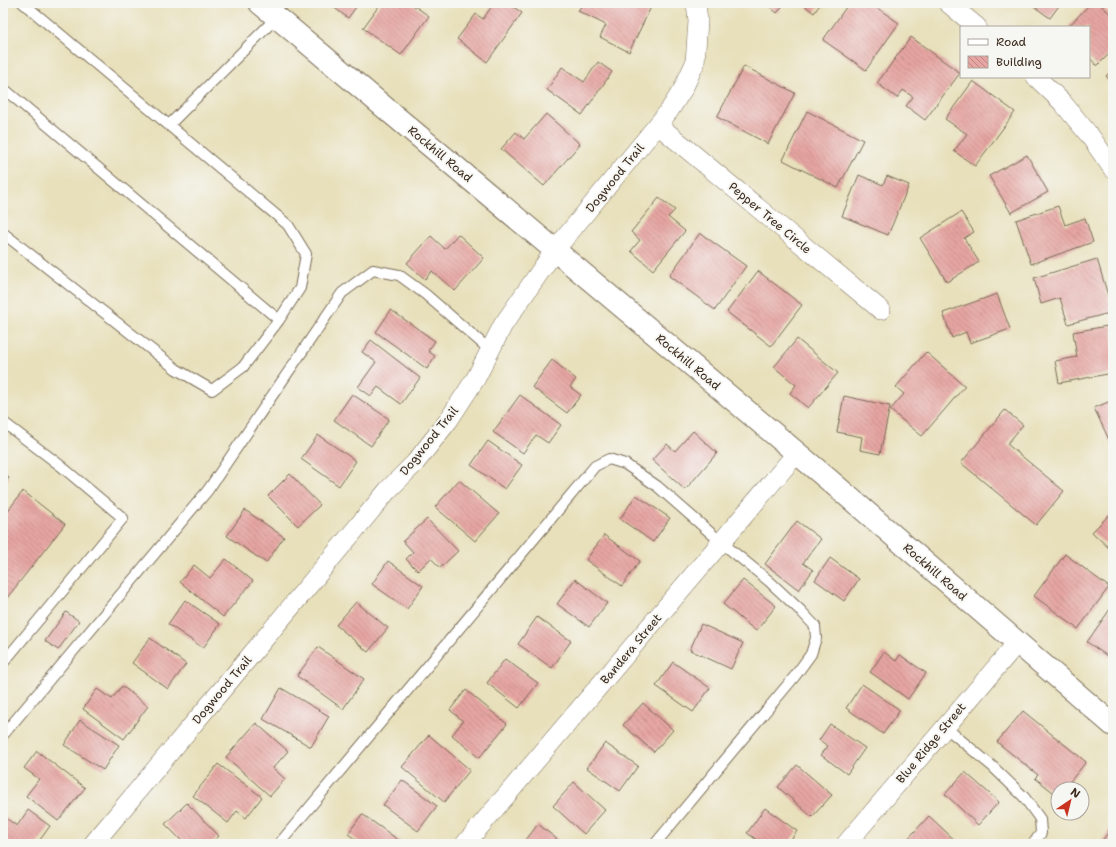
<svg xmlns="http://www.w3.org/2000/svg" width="1116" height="847" viewBox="0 0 1116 847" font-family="'Shantell Sans',sans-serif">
  <defs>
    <pattern id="building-back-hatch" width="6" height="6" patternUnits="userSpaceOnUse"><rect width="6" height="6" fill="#e6a5a2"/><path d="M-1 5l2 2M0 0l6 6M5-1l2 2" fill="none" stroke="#bc8783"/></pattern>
  </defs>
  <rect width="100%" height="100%" fill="#f6f6f2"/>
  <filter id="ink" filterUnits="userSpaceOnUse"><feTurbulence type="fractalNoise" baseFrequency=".025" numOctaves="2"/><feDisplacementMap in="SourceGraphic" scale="8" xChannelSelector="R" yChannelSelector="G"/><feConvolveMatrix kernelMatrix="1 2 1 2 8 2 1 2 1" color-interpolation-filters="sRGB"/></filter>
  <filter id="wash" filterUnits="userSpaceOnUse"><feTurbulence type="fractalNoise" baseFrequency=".012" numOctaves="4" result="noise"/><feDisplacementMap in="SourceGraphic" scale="16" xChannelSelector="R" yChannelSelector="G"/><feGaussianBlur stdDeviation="0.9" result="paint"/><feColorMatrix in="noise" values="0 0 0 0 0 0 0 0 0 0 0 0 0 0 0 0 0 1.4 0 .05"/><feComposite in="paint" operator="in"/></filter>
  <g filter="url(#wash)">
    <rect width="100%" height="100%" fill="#e8e0bb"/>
    <g id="blocks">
      <path fill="url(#building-back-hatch)" d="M334 3H359L348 18 332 6Z
        M381 3H410L429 16 401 55 363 28Z
        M494 3H508L522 13 487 62 457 39 476 14 483 19Z
        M583 3H653L629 52 600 37 606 25 578 11Z
        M765 3H785L777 13Z
        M801 3H821L814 13Z
        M849 3H870L899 23 866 70 823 40Z
        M1029 3H1061L1050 18Z
        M1091 3H1099L1113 17V50L1097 66 1089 57V27H1068Z
        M911 37 960 73 925 120 906 106 913 97 903 90 897 98 877 83Z
        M598 62 612 72 582 115 547 90 562 67 584 82Z
        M744 66 795 93 768 144 717 117Z
        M1113 70V85L1106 76Z
        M973 81 1015 112 975 166 954 151 967 134 945 119Z
        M807 111 863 140 838 188 783 160Z
        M546 114 580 144 544 186 501 149 516 132 524 139Z
        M1027 155 1048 192 1011 213 989 176Z
        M859 175 883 185 887 176 909 185 888 235 842 216Z
        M659 198 675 210 668 217 685 231 653 270 631 251 640 240 631 232Z
        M1058 206 1065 225 1085 218 1093 242 1031 264 1016 220Z
        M961 212 974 232 964 238 979 262 947 282 920 238Z
        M700 233 746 266 715 310 669 276Z
        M458 234 484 258 455 291 432 271 425 279 407 263 431 236 445 249Z
        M1097 259 1113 312 1068 324 1060 298 1041 304 1034 278Z
        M758 271 802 305 771 346 727 312Z
        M997 294 1010 329 970 343 966 332 952 338 943 313Z
        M391 310 435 341 428 351 435 356 427 369 376 332Z
        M1113 325V373L1059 383 1055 361 1077 357 1073 332Z
        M797 339 838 373 808 408 790 393 796 385 774 367Z
        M371 340 420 378 401 404 378 387 371 396 358 387 376 362 362 352Z
        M926 352 965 386 922 436 890 410 904 394 896 387Z
        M552 360 576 379 570 387 581 395 567 413 532 387Z
        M352 394 389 419 371 446 334 420Z
        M520 395 561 425 548 443 536 435 523 453 493 432Z
        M844 396 890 406 880 454 860 450 862 437 837 432Z
        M1113 400V448L1094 408Z
        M1005 410 1023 425 1007 444 1064 491 1036 525 961 463Z
        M693 431 717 453 685 490 652 460 667 444 675 451Z
        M318 435 356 461 339 486 301 459Z
        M488 441 522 465 505 489 471 465Z
        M3 473 9 478 3 485Z
        M290 474 320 505 298 526 268 496Z
        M459 480 499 514 475 541 435 507Z
        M23 491 65 524 3 603V517Z
        M636 495 670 518 653 542 620 519Z
        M245 510 284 537 266 563 227 536Z
        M1113 511V550L1112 551 1092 532Z
        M427 519 458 551 440 568 431 558 418 571 406 559 413 552 403 541Z
        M797 521 821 539 803 563 813 570 799 590 765 564Z
        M604 535 640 561 622 586 586 560Z
        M1065 554 1109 587 1078 629 1034 596Z
        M830 558 859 579 844 601 815 580Z
        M226 559 253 581 223 617 180 582 194 565 210 578Z
        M388 561 423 586 407 609 372 584Z
        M575 579 607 603 589 627 557 604Z
        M743 580 776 606 756 631 723 604Z
        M185 600 220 624 203 648 168 624Z
        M356 602 388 628 368 652 336 625Z
        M1113 605V660L1087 642Z
        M66 612 79 621 58 650 45 641Z
        M537 617 571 641 552 668 518 644Z
        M701 624 743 643 731 669 690 650Z
        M150 638 186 664 168 689 132 663Z
        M318 647 364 679 343 709 297 676Z
        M884 652 896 661 900 655 926 673 908 699 870 672Z
        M505 659 538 683 519 708 487 683Z
        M673 662 710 688 693 712 656 686Z
        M862 684 900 710 883 734 846 708Z
        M122 686 148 706 124 739 83 709 97 689 112 699Z
        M281 688 329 716 311 747 263 719Z
        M466 690 507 724 479 758 452 735 463 721 450 710Z
        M643 703 673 730 654 752 623 725Z
        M1023 711 1086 762 1064 789H1058V796L1035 778 1038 775 997 742Z
        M80 720 119 745 103 770 64 745Z
        M256 723 288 751 273 768 285 779 270 796 226 757Z
        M830 724 865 748 847 774 821 755 828 746 819 740Z
        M429 735 470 770 444 802 402 767Z
        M605 743 638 766 620 791 587 768Z
        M37 751 85 788 58 821 26 796 39 779 24 768Z
        M218 764 262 797 246 818 237 811 228 823 193 796Z
        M797 765 832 795 812 817 778 787Z
        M965 772 999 802 978 825 945 794Z
        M402 780 437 806 418 831 383 805Z
        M574 782 605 810 584 834 553 806Z
        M187 803 219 836 211 844H201L196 839 191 844H185L165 824Z
        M765 808 797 831 788 844H763L747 833Z
        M28 810 50 826 37 844H3V816L17 826Z
        M362 814 404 844H360L361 843 348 834Z
        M929 816 959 844H905L904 843Z
        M538 824 563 844H523Z
        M1113 825V844H1100Z"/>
    </g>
  </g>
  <g filter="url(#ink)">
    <use href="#blocks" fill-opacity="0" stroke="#786a55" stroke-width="1"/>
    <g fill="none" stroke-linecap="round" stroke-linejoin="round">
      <g stroke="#786a55" stroke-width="12">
        <path id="service" d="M3 88 279 320
          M169 125 277 17
          M3 233 176 369 212 390 243 367 279 320 300 288 306 254 288 225 23 3
          M3 422 61 466 123 518 3 663
          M945 727 992 766 1024 797 1040 819 1041 833 1033 844
          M3 735 208 490 342 293 373 270 399 275 425 294 490 350
          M279 844 595 466 609 459 625 464 657 486 721 542 769 581 801 611 815 626 816 638 811 654 795 676 655 844"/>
      </g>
      <g stroke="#786a55" stroke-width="20">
        <path id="minor" d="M948 3 977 27
          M1036 77 1062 102 1090 136 1113 169
          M658 125 881 310
          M93 844 246 661 388 490 415 463 448 421 476 378 503 325 555 250 669 111 683 89 695 63 698 21 696 3
          M465 844 796 454
          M846 844 1017 643"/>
      </g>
      <g stroke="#786a55" stroke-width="24">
        <path id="tertiary" d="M260 3 829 480 1113 725"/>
      </g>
      <use href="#service" stroke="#fff" stroke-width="10"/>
      <use href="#minor" stroke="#fff" stroke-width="19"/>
      <use href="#tertiary" stroke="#fff" stroke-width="22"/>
    </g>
  </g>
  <g text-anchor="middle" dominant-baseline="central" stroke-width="4" stroke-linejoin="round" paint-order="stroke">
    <g font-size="12" fill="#3b2a1e" stroke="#f6f6f2">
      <text transform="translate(440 154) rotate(40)">Rockhill Road</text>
      <text transform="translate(615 178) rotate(-51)">Dogwood Trail</text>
      <text transform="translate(770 218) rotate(40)">Pepper Tree Circle</text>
      <text transform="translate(688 362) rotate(40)">Rockhill Road</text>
      <text transform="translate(429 441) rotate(-51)">Dogwood Trail</text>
      <text transform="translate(935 572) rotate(41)">Rockhill Road</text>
      <text transform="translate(631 649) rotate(-50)">Bandera Street</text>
      <text transform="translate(222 690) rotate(-50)">Dogwood Trail</text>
      <text transform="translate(931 743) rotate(-50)">Blue Ridge Street</text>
    </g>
  </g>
  <rect width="1116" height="847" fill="none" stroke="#f6f6f2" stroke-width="16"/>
  <rect x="960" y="26" width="130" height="52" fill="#f6f6f2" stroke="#aba49d"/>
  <rect x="968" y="39" width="20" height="6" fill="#ffffff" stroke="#aba49d"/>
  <text x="996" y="46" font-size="12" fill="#3b2a1e">Road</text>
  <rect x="968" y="56" width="20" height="12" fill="url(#building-back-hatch)" stroke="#aba49d"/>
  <text x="996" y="66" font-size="12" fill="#3b2a1e">Building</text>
  <g transform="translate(1070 801) rotate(35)"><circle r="19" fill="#f6f6f2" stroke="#aba49d"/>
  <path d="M0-3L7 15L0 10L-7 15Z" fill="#c8321e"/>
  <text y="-6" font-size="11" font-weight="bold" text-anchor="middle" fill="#3b2a1e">N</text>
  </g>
</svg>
